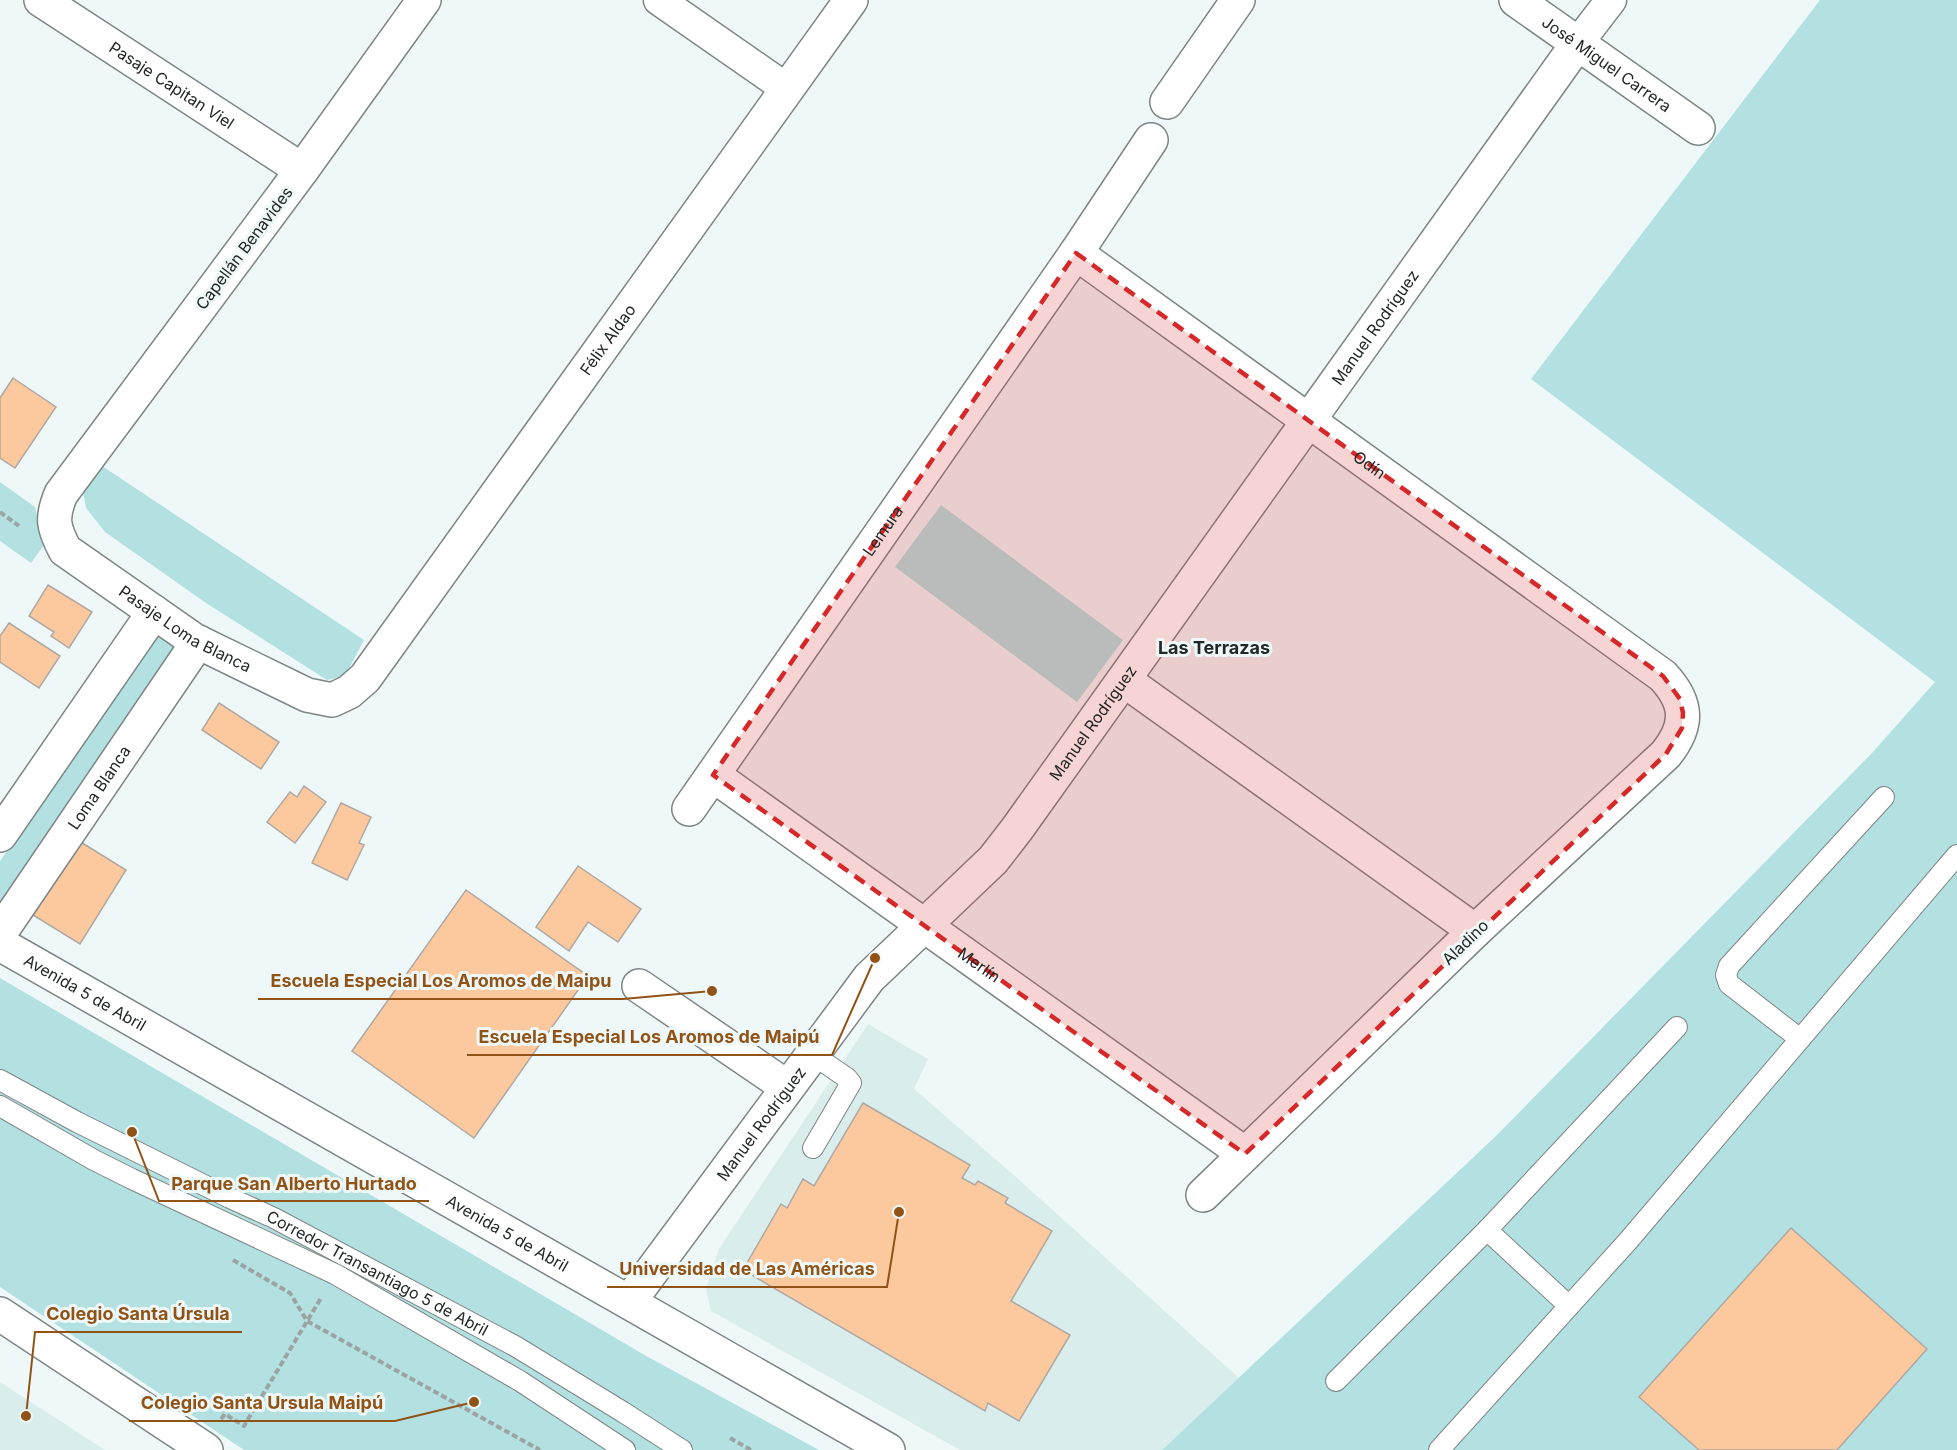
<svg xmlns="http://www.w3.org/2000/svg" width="1957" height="1450" viewBox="0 0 1957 1450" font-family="Inter,sans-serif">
  <rect width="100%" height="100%" fill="#eff8f8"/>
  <path fill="#daeded" d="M868 1024 928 1059 914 1089 1015 1176 1239 1378 1162 1450H960L711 1311 706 1289 719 1249Z
    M0 1382 105 1450H0Z"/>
  <path fill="#b3e1e2" d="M1820 0H1957V1450H1162L1496 1136 1872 753 1935 682 1531 379Z
    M102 466 364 640 345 676 327 680 206 603 105 532 86 508 83 492Z
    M0 482 35 507 44 545 31 563 0 541Z
    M941 505 1123 640 1077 702 895 567Z
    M157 633 177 646 0 905V861Z
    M0 978 648 1357 819 1450H244L0 1287Z"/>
  <path fill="#fcc99f" stroke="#aea8a3" stroke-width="1.5" d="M13 378 56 407 15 468 0 458V398Z
    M48 585 92 612 69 648 51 636 54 632 29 616Z
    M9 623 60 656 39 688 0 662V636Z
    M219 703 279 742 261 769 202 730Z
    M304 786 326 802 295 843 267 822 290 792 297 797Z
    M341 803 371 817 359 843 364 845 347 880 312 863Z
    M79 841 126 870 80 944 33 915Z
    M578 866 641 909 618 942 588 922 569 951 536 927Z
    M466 890 588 976 474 1138 352 1051Z
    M863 1103 970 1165 962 1178 975 1185 978 1181 1008 1198 1005 1203 1052 1231 1011 1301 1070 1335 1019 1421 988 1403 985 1411 743 1270 781 1204 787 1208 803 1179 814 1186Z
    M1791 1228 1927 1349 1837 1450H1699L1639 1397Z"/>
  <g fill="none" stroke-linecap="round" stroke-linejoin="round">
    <g stroke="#7d8585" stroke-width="22">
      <g id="service">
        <path d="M1800 1039 1729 984 1726 975 1729 966 1884 797"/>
        <path d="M812 1054 847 1078 851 1083 813 1148"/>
        <path id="s1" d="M0 1080 77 1122 230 1198 274 1218 515 1346 623 1412 682 1450"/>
        <path d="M0 1106 94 1160 132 1179 335 1274 520 1381 625 1450"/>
        <path d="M1569 1306 1487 1230 1677 1027"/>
        <path d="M1336 1381 1487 1230"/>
        <path d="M1439 1450 1628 1241 1957 855"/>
      </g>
    </g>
    <g stroke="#7d8585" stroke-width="33">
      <path id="pedestrian" d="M659 0 787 89
        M1578 43 1611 0"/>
    </g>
    <g stroke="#7d8585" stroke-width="36">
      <g id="minor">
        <path id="s2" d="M41 0 302 170"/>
        <path id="s3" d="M424 0 302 170 61 494C51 518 53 527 65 550L194 640 307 695 332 700 349 692 365 678 851 0"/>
        <path id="s4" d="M1516 0 1698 128"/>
        <path d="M1167 102 1238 0"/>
        <path id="s5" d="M1076 253 1663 676C1688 703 1689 725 1666 754L1475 931 1203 1195"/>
        <path d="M1124 680 1475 931"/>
        <path id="s6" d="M713 775 1245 1154"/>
        <path id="s7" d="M689 809 1076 253 1151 140"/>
        <path d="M0 835 154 612"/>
        <path id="s8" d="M0 933 198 642"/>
        <path d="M639 986 787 1087"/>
        <path id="s9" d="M629 1302 869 978 993 860 1017 829 1578 43"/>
      </g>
    </g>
    <g stroke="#7d8585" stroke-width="36">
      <g id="primary">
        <path id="s10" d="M0 944 888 1450"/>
        <path d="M0 1314 206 1450"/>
      </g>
    </g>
    <path stroke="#9ca3a3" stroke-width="4" stroke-dasharray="6 3" stroke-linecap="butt" d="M0 512 19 526
      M233 1260 290 1293 307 1321 540 1450
      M221 1419 225 1414 244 1426 321 1298
      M730 1438 751 1450"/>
    <use href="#service" stroke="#fff" stroke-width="20"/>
    <use href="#pedestrian" stroke="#fff" stroke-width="30"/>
    <use href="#minor" stroke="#fff" stroke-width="33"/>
    <use href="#primary" stroke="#fff" stroke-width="33"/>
  </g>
  <path fill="#d62828" fill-opacity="0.2" stroke="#d62828" stroke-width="4.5" stroke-dasharray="12 8" stroke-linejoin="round" d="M1076 253 1663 676 1680 699 1683 713 1682 728 1666 754 1245 1154 713 775Z"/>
  <g text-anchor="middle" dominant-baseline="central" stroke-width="6" stroke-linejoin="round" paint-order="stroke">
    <g font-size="16" fill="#232626" stroke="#eff8f8">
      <text stroke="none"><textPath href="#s4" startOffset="111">José Miguel Carrera</textPath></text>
      <text stroke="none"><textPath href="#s2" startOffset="156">Pasaje Capitan Viel</textPath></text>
      <text transform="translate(244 248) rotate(-53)">Capellán Benavides</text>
      <text stroke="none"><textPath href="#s9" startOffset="1230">Manuel Rodríguez</textPath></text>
      <text stroke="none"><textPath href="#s3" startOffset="1437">Félix Aldao</textPath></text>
      <text stroke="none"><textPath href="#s5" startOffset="362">Odín</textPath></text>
      <text stroke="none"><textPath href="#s7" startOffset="339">Lemura</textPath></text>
      <text stroke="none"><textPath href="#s3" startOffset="816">Pasaje Loma Blanca</textPath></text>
      <text stroke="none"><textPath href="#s9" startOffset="744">Manuel Rodríguez</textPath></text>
      <text stroke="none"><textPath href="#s8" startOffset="176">Loma Blanca</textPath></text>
      <text transform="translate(1465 942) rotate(-44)">Aladino</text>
      <text stroke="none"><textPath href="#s6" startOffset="327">Merlín</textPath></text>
      <text stroke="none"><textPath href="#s10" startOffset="98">Avenida 5 de Abril</textPath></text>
      <text stroke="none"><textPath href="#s9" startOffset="222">Manuel Rodríguez</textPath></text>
      <text stroke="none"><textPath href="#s10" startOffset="584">Avenida 5 de Abril</textPath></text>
      <text stroke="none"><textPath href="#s1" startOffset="424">Corredor Transantiago 5 de Abril</textPath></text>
    </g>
    <g font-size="18" font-weight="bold" fill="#232626" stroke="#eff8f8">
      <text x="1214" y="647">Las Terrazas</text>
    </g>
  </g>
  <path fill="none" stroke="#905315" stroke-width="2" d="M712 991L623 999H258M875 958L832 1055H467M132 1132L159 1201H429M899 1212L887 1287H607M26 1416L35 1332H242M474 1402L395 1421H129"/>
  <g fill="#905315" stroke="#eff8f8" stroke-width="2">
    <circle cx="712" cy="991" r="6"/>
    <circle cx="875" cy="958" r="6"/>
    <circle cx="132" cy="1132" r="6"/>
    <circle cx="899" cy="1212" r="6"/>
    <circle cx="26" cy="1416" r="6"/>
    <circle cx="474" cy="1402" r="6"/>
  </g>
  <g font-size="18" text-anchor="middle" font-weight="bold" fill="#905315" stroke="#eff8f8" stroke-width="6" stroke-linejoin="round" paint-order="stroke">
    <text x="441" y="987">Escuela Especial Los Aromos de Maipu</text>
    <text x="649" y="1043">Escuela Especial Los Aromos de Maipú</text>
    <text x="294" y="1190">Parque San Alberto Hurtado</text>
    <text x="747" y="1275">Universidad de Las Américas</text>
    <text x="138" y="1320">Colegio Santa Úrsula</text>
    <text x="262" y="1409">Colegio Santa Ursula Maipú</text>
  </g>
</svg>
